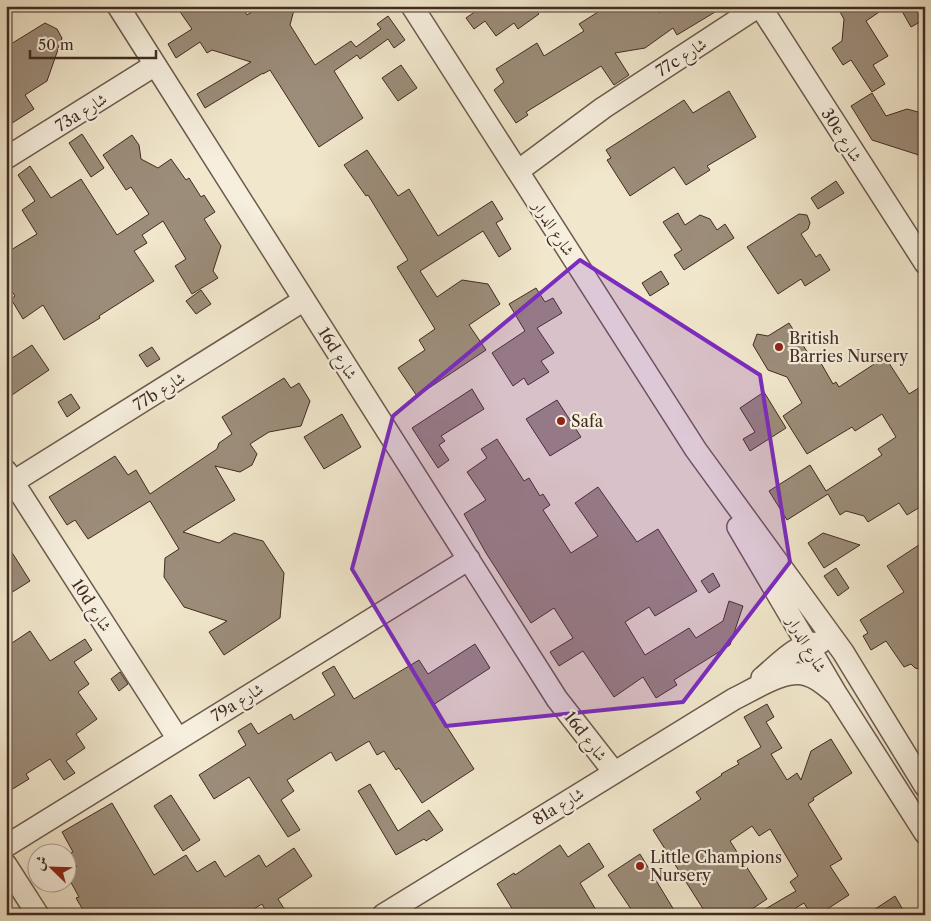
<svg xmlns="http://www.w3.org/2000/svg" width="931" height="921" viewBox="0 0 931 921" font-family="'Libre Caslon Text',Amiri,serif">
  <rect width="100%" height="100%" fill="#f1e7cc"/>
  <filter id="stains"><feTurbulence type="fractalNoise" baseFrequency=".004" numOctaves="4"/><feColorMatrix values="0 0 0 0 .2 0 0 0 0 .09 0 0 0 0 .02 0 0 0 .5 -.17"/></filter>
  <radialGradient id="worn" r=".72"><stop offset=".6" stop-color="#630" stop-opacity="0"/><stop offset="1" stop-color="#630" stop-opacity=".3"/></radialGradient>
  <path fill="#9c8d7a" stroke="#402b22" d="M176 6H242L247 15 261 6H295L290 25 315 65 351 41 356 47 381 29 377 24 388 16 405 40 394 48 388 39 360 59 357 55 334 71 363 118 319 147 270 70 263 74V73L205 108 197 94 251 62 212 50 207 53 200 42 176 58 168 44 192 29Z
    M483 6H533L539 14 518 29 514 23 496 36 485 21 474 29 466 18Z
    M594 6H654L659 13 670 6H725L677 35 673 28 645 48 615 53 629 75 614 85 601 66 526 112 528 115 516 123 494 90 504 82 496 69 537 43 544 56 584 31 579 24 598 12Z
    M850 6H888L866 21 888 56 873 65 885 84 872 92 851 60 843 65 832 48 842 41 844 19 840 12Z
    M899 6H925V19L911 27Z
    M45 23 57 29 62 38 47 81 25 95 34 109 6 127V47Z
    M401 65 417 88 398 101 382 78Z
    M729 91 756 137 707 166 710 170 686 185 674 167 630 196 607 160 611 158 606 150 684 100 693 113Z
    M872 93 886 116 907 109 922 113 921 117 925 118V157L872 140 851 106Z
    M82 134 104 168 91 177 69 143Z
    M132 135 139 145 141 159 158 168 171 159 186 180 189 178 201 197 204 195 215 212 204 219 221 246 213 271 218 278 192 294 175 266 186 259 163 221 142 235 147 243 134 251 154 281 99 316 100 318 64 340 43 305 23 319 11 299 15 296 6 283V253L37 234 22 210 35 201 18 175 30 166 51 198 81 179 117 235 149 214 131 187 126 190 103 155Z
    M367 150 398 196 409 189 438 236 492 201 503 219 496 223 511 249 499 257 483 231 420 271 437 297 462 280 488 284 500 304 469 325 486 350 417 396 398 368 425 350 419 340 435 329 397 267 408 260 368 195 366 196 344 165Z
    M836 181 844 193 818 209 811 198Z
    M678 213 685 225 700 215 710 219 717 230 725 224 734 238 684 270 674 255 682 250 663 222Z
    M799 214 807 215 810 223 808 229 801 234 816 257 820 254 830 270 805 286 801 279 778 294 747 247Z
    M661 271 669 284 650 296 642 283Z
    M536 288 545 302 553 298 562 313 537 328 554 353 541 361 549 372 528 385 524 378 513 386 492 353 525 331 509 304Z
    M201 290 211 304 196 314 186 301Z
    M789 323 813 361 818 358 833 384 836 382 839 387 885 357 909 394 925 384V504L907 515 899 503 868 522 864 516 846 511 840 515 828 494 787 520 769 491 810 465 826 491 882 455 878 449 896 437 882 414 855 431 852 427 807 454 783 416 802 403 787 377 768 370 753 345 757 334 768 336Z
    M32 345 49 370 12 395 6 386V362Z
    M152 347 160 359 147 367 139 355Z
    M284 378 291 388 299 383 310 401 301 426 269 432 250 444 257 454 252 465 240 472 215 466 235 500 183 532 219 543 234 533 263 541 284 573 280 618 224 655 209 632 227 621 184 607 164 577 165 558 179 549 150 501 88 539 75 520 67 525 49 497 115 456 128 475 136 470 150 494 217 449 219 443 232 434 222 417Z
    M472 389 484 409 441 436 445 441 439 445 449 460 438 468 412 428Z
    M764 392 786 428 750 451 743 439 755 432 740 408Z
    M71 394 80 408 67 417 58 402Z
    M557 400 581 437 550 456 526 419Z
    M342 414 361 447 324 469 304 437Z
    M497 439 524 481 529 478 540 496 543 494 550 505 543 510 571 553 598 536 575 503 598 487 637 542 658 529 697 591 655 616 649 607 625 622 645 655 689 628 696 638 723 621 729 601 743 606 730 645 674 680 677 685 656 698 643 677 614 697 583 651 559 666 550 652 573 638 554 608 531 623 486 553 464 514 486 500 467 472 487 458 481 449Z
    M823 533 860 545 824 568 808 543Z
    M925 541V670L915 668 911 664 904 667 886 641 871 650 863 636 868 633 860 620 904 592 887 566Z
    M6 543 30 581 6 596Z
    M836 568 849 588 838 596 824 576Z
    M713 573 720 586 709 593 701 581Z
    M30 631 50 661 85 639 92 650 74 662 89 684 78 692 97 719 76 734 85 748 66 761 75 773 64 780 50 759 26 774 29 779 6 793V647Z
    M475 644 490 668 433 705 474 769 422 803 399 768 396 770 384 751 377 755 369 741 336 761 331 752 287 780 294 791 281 800 300 830 288 837 249 777 214 799 199 775 246 745 238 731 251 723 258 734 291 714 294 720 335 695 322 673 334 666 354 699 419 660 428 674Z
    M120 672 128 684 119 691 111 679Z
    M767 704 774 717 766 722 782 748 771 754 787 780 797 773 801 780 811 751 831 739 852 773 813 798 814 800 808 804 842 859 830 866 849 895 818 915H811L804 903 784 915H755L796 891 790 882 798 876 770 829 759 836 752 826 730 841 767 899 743 915H707L653 830 701 799 696 792 722 775 721 774 739 764 737 761 761 747 744 717Z
    M370 784 398 831 429 810 443 830 426 841 424 839 396 855 358 791Z
    M171 795 200 840 183 851 154 806Z
    M112 803 154 875 186 855 197 872 215 861 225 877 259 855 266 867 294 848 312 876 278 899 288 915H268L262 904 244 915H86L76 898 79 897 68 877V872L77 867 69 854 73 852 62 832Z
    M589 843 604 867 580 883 599 915H516L497 884 514 873 515 875 560 845 568 857Z
    M640 854 677 915H635L608 875Z
    M895 896 906 915H866Z"/>
  <g fill="none" stroke-linecap="round" stroke-linejoin="round">
    <g stroke="#6c5a4c" stroke-width="24">
      <path id="minor" d="M118 6 557 699 614 772
        M412 6 696 450 843 652 925 786
        M760 6 925 263
        M6 158 155 65
        M518 171 603 108 759 6
        M6 471 178 739
        M13 482 304 300
        M738 527 837 695 925 833
        M762 678C778 665 799 641 820 643
        M6 846 469 559
        M6 865 38 915
        M383 915 734 699C755 689 785 668 807 675 819 678 828 688 837 695"/>
    </g>
    <use href="#minor" stroke="#f6efde" stroke-width="21"/>
  </g>
  <path fill="#7b2cbf" fill-opacity="0.2" stroke="#7b2cbf" stroke-width="4" stroke-linejoin="round" d="M580 260 760 375 790 562 683 702 446 726 352 569 393 416Z"/>
  <g fill="#8f2418" stroke="#f6efde" stroke-width="2">
    <circle cx="779" cy="347" r="5"/>
    <circle cx="561" cy="421" r="5"/>
    <circle cx="640" cy="866" r="5"/>
  </g>
  <g text-anchor="middle" dominant-baseline="central" stroke-width="4.5" stroke-linejoin="round" paint-order="stroke">
    <g font-size="16" fill="#402b22" stroke="#f6efde">
      <text transform="translate(681 57) rotate(-33)">77c شارع</text>
      <text transform="translate(81 112) rotate(-32)">73a شارع</text>
      <text transform="translate(842 135) rotate(57)">30e شارع</text>
      <text transform="translate(554 228) rotate(57)">شارع الدرار</text>
      <text transform="translate(338 353) rotate(58)">16d شارع</text>
      <text transform="translate(159 391) rotate(-32)">77b شارع</text>
      <text transform="translate(92 605) rotate(57)">10d شارع</text>
      <text transform="translate(807 644) rotate(60)">شارع الدرار</text>
      <text transform="translate(237 702) rotate(-32)">79a شارع</text>
      <text transform="translate(586 736) rotate(52)">16d شارع</text>
      <text transform="translate(558 806) rotate(-31)">81a شارع</text>
    </g>
    <g font-size="16" fill="#402b22" stroke="#f6efde" text-anchor="start">
      <text x="789" y="338">British<tspan x="789" dy="18">Barries Nursery</tspan></text>
      <text x="571" y="421">Safa</text>
      <text x="650" y="857">Little Champions<tspan x="650" dy="18">Nursery</tspan></text>
    </g>
  </g>
  <rect width="931" height="921" fill="none" stroke="#f1e7cc" stroke-width="25"/>
  <rect x="8" y="8" width="916" height="906" fill="none" stroke="#402b22" stroke-width="2.5"/>
  <rect x="12" y="12" width="906" height="896" fill="none" stroke="#402b22"/>
  <g transform="translate(52 868) rotate(293)"><circle r="24" fill="#f6efde" stroke="#ada193"/>
  <path d="M0-4L9 19L0 12L-9 19Z" fill="#8f2418"/>
  <text y="-8" font-size="14" font-weight="bold" text-anchor="middle" fill="#402b22">ش</text>
  </g>
  <path d="M30 50v8h126v-8" fill="none" stroke="#402b22" stroke-width="2.5"/>
  <text x="38" y="50" font-size="15" fill="#402b22" stroke="#f6efde" stroke-width="4" paint-order="stroke">50 m</text>
  <rect width="100%" height="100%" filter="url(#stains)"/>
  <rect width="100%" height="100%" fill="url(#worn)"/>
</svg>
